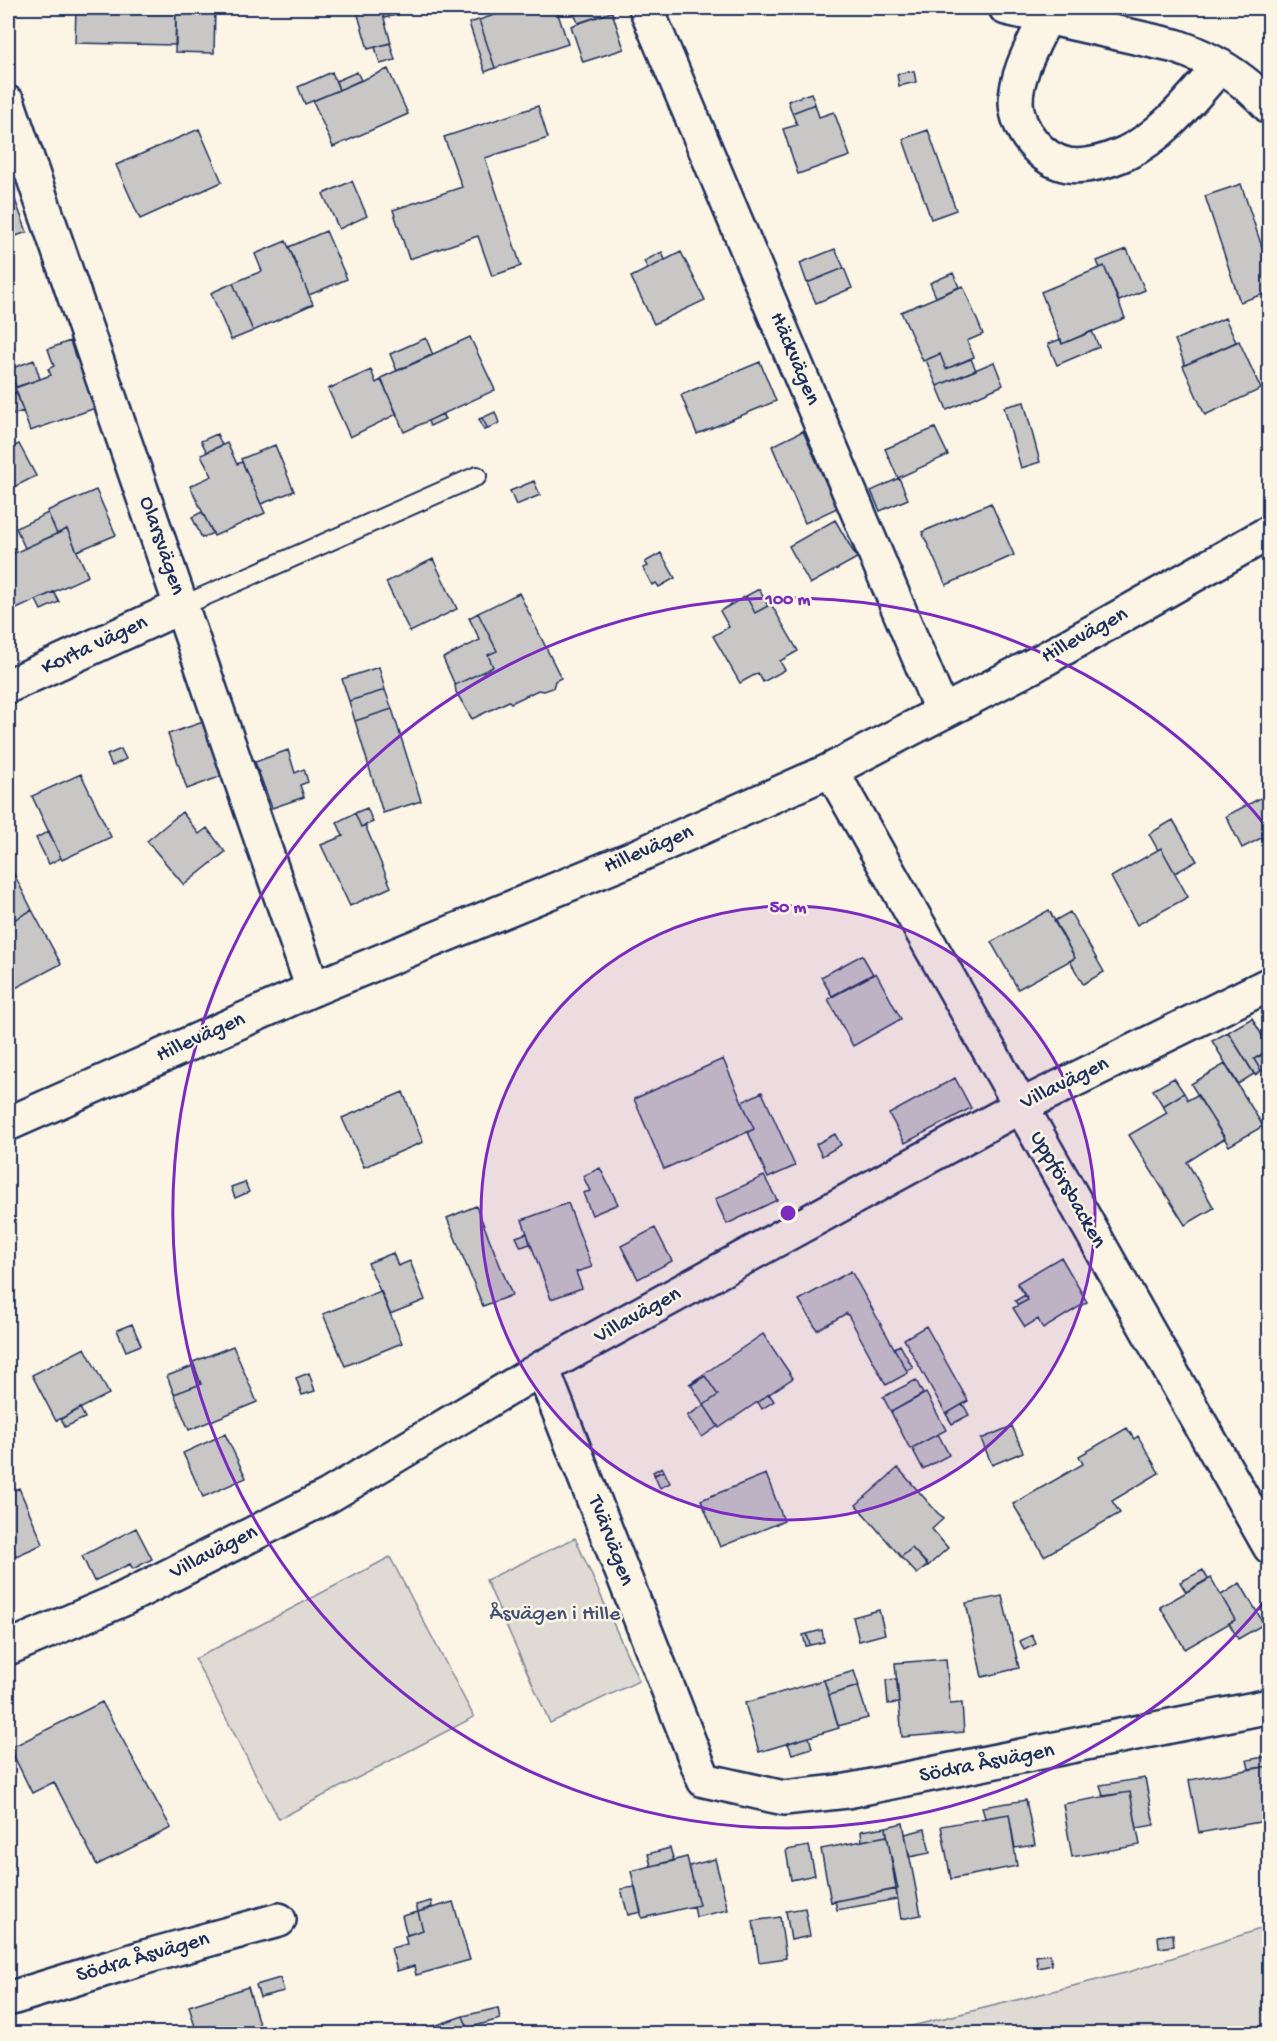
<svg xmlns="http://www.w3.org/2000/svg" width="1277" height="2041" viewBox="0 0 1277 2041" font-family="'Gochi Hand',sans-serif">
  <rect width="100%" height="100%" fill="#fcf5e5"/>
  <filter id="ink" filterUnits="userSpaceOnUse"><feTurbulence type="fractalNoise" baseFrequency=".0167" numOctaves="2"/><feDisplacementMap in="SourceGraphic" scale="12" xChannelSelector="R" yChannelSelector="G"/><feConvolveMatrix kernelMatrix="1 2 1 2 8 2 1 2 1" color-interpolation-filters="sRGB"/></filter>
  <g filter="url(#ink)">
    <path fill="#dfdbd4" stroke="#7d8599" stroke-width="1.5" d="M575 1538 639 1681 550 1723 486 1580Z
      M390 1557 474 1717 279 1819 195 1659Z
      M1269 1926V2033H884L1129 1972Z"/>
    <path fill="#c8c7c6" stroke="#1b2f5e" stroke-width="1.5" d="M76 8H176V45L75 43Z
      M176 8H215L214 53 175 52Z
      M356 8H381L391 43 368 49Z
      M381 8H403L404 13 384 18Z
      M516 8H556L568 44 495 68 479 20Z
      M572 8H611L612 12 578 23Z
      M612 12 624 49 583 62 571 26Z
      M479 20 495 68 485 72 469 23Z
      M390 43 395 60 380 64 375 47Z
      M388 69 408 114 333 147 313 101Z
      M914 71 916 82 899 86 897 74Z
      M332 72 339 90 305 104 298 87Z
      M357 72 361 80 339 90 336 81Z
      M811 93 815 104 792 113 788 101Z
      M815 104 819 117 834 112 850 156 798 174 783 129 797 125 792 113Z
      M538 106 548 138 485 158 521 266 492 276 478 236 409 259 393 210 462 187 444 137Z
      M199 129 222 182 140 219 116 165Z
      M928 130 956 210 931 219 903 139Z
      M8 181 27 232 8 239Z
      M352 181 367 216 339 229 323 194Z
      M1241 184 1270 271V292L1240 302 1205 196Z
      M326 231 347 279 309 295 289 247Z
      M286 241 313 304 253 331 233 283 262 271 255 254Z
      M835 249 844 268 807 283 800 263Z
      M1127 249 1145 290 1119 301 1104 266 1100 268 1097 261Z
      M662 252 665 260 648 269 644 261Z
      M681 252 705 300 654 324 631 277Z
      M1104 266 1125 318 1062 344 1041 292Z
      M844 268 852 288 816 303 807 283Z
      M953 273 959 287 936 297 930 283Z
      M233 283 253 331 231 340 211 293Z
      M963 286 983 334 967 341 974 357 946 369 940 354 923 361 901 312Z
      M1225 318 1236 342 1185 365 1175 340Z
      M1092 331 1099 347 1057 365 1048 344 1061 339 1062 344Z
      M470 337 495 390 404 432 381 378Z
      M426 338 433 355 397 371 390 354Z
      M70 341 76 359 83 356 101 406 30 431 15 388 51 375 48 369 54 366 48 349Z
      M1239 341 1261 389 1205 415 1183 366Z
      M940 354 946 369 971 359 976 370 937 386 926 360Z
      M34 360 40 379 16 387 10 369Z
      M760 362 776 401 697 434 681 395Z
      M994 362 1003 385 947 410 937 386Z
      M371 370 376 383 381 380 397 414 350 437 328 389Z
      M17 392 23 411 13 415 8 395Z
      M1024 402 1040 462 1021 468 1004 407Z
      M495 412 499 423 488 429 482 418Z
      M442 414 445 419 430 426 428 421Z
      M482 418 488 429 484 430 479 419Z
      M935 428 948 455 898 478 885 449Z
      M803 431 837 508 805 523 772 446Z
      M217 434 222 445 207 452 201 441Z
      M227 443 237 464 242 462 265 513 214 536 190 486 212 476 201 455Z
      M19 444 36 476 8 490V449Z
      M275 445 294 491 261 504 241 459Z
      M899 478 908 499 880 511 871 491Z
      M534 481 540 495 516 505 510 491Z
      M96 490 116 535 77 551 67 529 57 534 47 511Z
      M991 503 1014 555 946 585 922 532Z
      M202 512 213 533 202 538 192 517Z
      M48 513 57 534 25 548 16 528Z
      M835 520 857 558 810 584 789 546Z
      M67 529 88 576 10 612 8 556Z
      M661 553 675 578 659 587 656 583 652 585 643 568 648 566 645 562Z
      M433 559 457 609 410 632 386 582Z
      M759 589 768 606 755 613 746 596Z
      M54 592 59 602 41 610 36 600Z
      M519 593 561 678 555 681 553 688 544 691 538 690 511 703 509 701 472 719 456 692 455 685 493 667 488 655 497 651 478 613Z
      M746 596 755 613 771 604 798 651 780 661 785 670 763 682 758 673 740 683 713 636 729 627 720 611Z
      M478 613 497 651 488 655 493 667 455 685 443 658 480 640 469 618Z
      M379 667 385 690 349 701 342 679Z
      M385 690 392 709 355 721 349 701Z
      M392 709 421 801 383 813 355 721Z
      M209 720 227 774 187 789 168 734Z
      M121 749 126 759 112 766 107 755Z
      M288 750 295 773 304 769 308 782 300 785 304 797 272 808 255 762Z
      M81 774 111 837 62 860 32 796Z
      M1270 793V845L1265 836 1242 848 1226 816Z
      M367 808 373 822 361 827 355 813Z
      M182 812 199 834 207 828 225 852 184 885 147 841Z
      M355 813 361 827 365 825 391 887 350 906 321 845 343 836 337 822Z
      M1173 820 1197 861 1175 873 1161 848 1158 850 1149 834Z
      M49 831 61 858 49 864 36 838Z
      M1161 848 1188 897 1137 925 1111 877Z
      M12 870 32 910 8 923V872Z
      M32 910 61 964 8 992V923Z
      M1049 910 1075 958 1018 989 991 942Z
      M1070 912 1104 972 1083 984 1070 961 1075 958 1054 921Z
      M862 955 873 974 832 996 821 977Z
      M876 973 901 1019 853 1046 828 999Z
      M1252 1018 1270 1049 1254 1059 1261 1071 1255 1075 1228 1032Z
      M1228 1032 1254 1074 1238 1084 1212 1041Z
      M1270 1051V1067L1261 1071 1254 1059Z
      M723 1059 754 1129 664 1169 634 1099Z
      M1225 1064 1263 1126 1229 1146 1191 1084Z
      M955 1078 971 1108 905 1143 889 1114Z
      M1174 1078 1184 1093 1163 1106 1153 1090Z
      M403 1092 423 1142 364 1167 342 1118Z
      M762 1092 795 1166 768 1178 748 1132 754 1129 742 1102Z
      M1184 1093 1188 1100 1197 1095 1225 1138 1187 1162 1214 1208 1185 1225 1129 1135 1167 1113 1163 1106Z
      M835 1134 841 1145 822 1156 816 1144Z
      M600 1168 618 1204 592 1215 583 1193 590 1191 583 1176Z
      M764 1176 777 1200 727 1224 715 1199Z
      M245 1182 249 1192 235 1198 231 1187Z
      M568 1203 592 1267 576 1272 582 1288 551 1299 522 1220Z
      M476 1206 512 1295 483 1306 447 1218Z
      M655 1228 672 1261 638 1279 621 1246Z
      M527 1233 530 1244 521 1247 516 1237Z
      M393 1253 398 1266 410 1261 425 1300 390 1314 368 1263Z
      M1061 1257 1087 1302 1043 1329 1038 1319 1025 1327 1013 1308 1028 1300 1017 1283Z
      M851 1271 908 1373 886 1385 847 1313 817 1330 799 1300Z
      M381 1291 402 1343 345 1366 323 1314Z
      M1025 1295 1028 1300 1018 1305 1015 1301Z
      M132 1324 141 1345 126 1351 117 1330Z
      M926 1326 968 1401 946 1414 904 1339Z
      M763 1334 793 1378 719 1428 704 1405 718 1395 705 1376 689 1384Z
      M900 1345 913 1368 907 1371 894 1348Z
      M233 1346 257 1402 189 1430 174 1394 201 1384 193 1362Z
      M85 1348 109 1394 56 1421 32 1375Z
      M193 1366 201 1384 174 1394 167 1376Z
      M309 1373 315 1391 302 1395 296 1378Z
      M705 1376 718 1395 704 1405 691 1385Z
      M916 1380 923 1394 891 1412 883 1397Z
      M926 1393 946 1430 910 1449 891 1412Z
      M769 1394 774 1401 762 1409 758 1402Z
      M963 1404 969 1415 952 1424 946 1414Z
      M704 1405 718 1426 702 1437 687 1416Z
      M80 1408 85 1418 65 1427 61 1419Z
      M1012 1426 1023 1452 992 1465 981 1439Z
      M1127 1428 1134 1439 1138 1436 1159 1473 1112 1501 1120 1513 1044 1556 1013 1504 1083 1464 1079 1456Z
      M225 1434 246 1478 203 1497 183 1453Z
      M938 1434 949 1455 923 1469 912 1448Z
      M662 1467 664 1471 655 1475 653 1472Z
      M898 1468 943 1519 932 1529 948 1548 928 1566 912 1548 901 1557 856 1505Z
      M664 1471 670 1483 660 1488 654 1475Z
      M766 1474 784 1521 720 1547 701 1500Z
      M19 1488 43 1544 16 1556 8 1537V1493Z
      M136 1528 152 1559 133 1569 130 1564 94 1581 82 1556Z
      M912 1548 928 1565 917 1574 901 1557Z
      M1203 1570 1208 1579 1186 1592 1180 1582Z
      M1211 1578 1235 1620 1185 1649 1160 1607Z
      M1240 1583 1264 1624 1238 1639 1229 1623 1235 1620 1221 1595Z
      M1002 1596 1019 1668 982 1677 966 1603Z
      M879 1610 885 1634 859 1641 853 1617Z
      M822 1630 824 1642 810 1645 807 1634Z
      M807 1634 810 1645 806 1646 803 1635Z
      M1032 1635 1036 1644 1024 1650 1020 1641Z
      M946 1659 950 1704 962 1703 964 1732 902 1737 895 1663Z
      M854 1671 859 1686 829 1695 824 1680Z
      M897 1679 899 1703 888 1704 886 1680Z
      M824 1680 839 1728 759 1752 745 1703Z
      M858 1686 868 1718 838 1726 829 1695Z
      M102 1702 171 1828 97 1865 54 1782 32 1793 10 1748Z
      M809 1737 812 1748 792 1754 788 1743Z
      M1270 1756V1766L1249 1769 1247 1760Z
      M1270 1766V1820L1199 1833 1189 1780Z
      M1145 1778 1154 1825 1137 1828 1130 1792 1103 1796 1100 1785Z
      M1130 1792 1140 1845 1072 1857 1063 1804Z
      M1026 1800 1035 1845 1015 1848 1009 1814 985 1818 982 1807Z
      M1009 1814 1017 1866 951 1879 941 1826Z
      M903 1823 921 1915 901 1919 886 1827Z
      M886 1827 887 1836 862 1841 861 1831Z
      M925 1829 930 1853 909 1857 905 1834Z
      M887 1836 898 1889 831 1902 821 1849Z
      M809 1846 815 1875 791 1880 786 1850Z
      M670 1848 674 1861 651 1866 648 1854Z
      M687 1857 699 1905 642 1918 631 1871Z
      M715 1859 728 1910 696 1917 694 1906 699 1905 689 1866Z
      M635 1887 641 1912 628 1915 621 1889Z
      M896 1889 897 1899 837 1910 835 1901Z
      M431 1901 432 1907 418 1912 416 1905Z
      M453 1902 470 1960 416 1975 414 1966 397 1971 391 1948 407 1944 405 1936 423 1930 418 1912Z
      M805 1908 810 1936 791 1940 786 1911Z
      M418 1912 423 1930 407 1935 402 1916Z
      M780 1917 786 1958 759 1962 753 1921Z
      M1173 1934 1174 1946 1159 1948 1158 1936Z
      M1050 1954 1052 1965 1038 1968 1036 1956Z
      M280 1978 284 1991 260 1997 256 1985Z
      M248 1987 262 2034H197L189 2006Z
      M498 2008 500 2019 468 2028 463 2016Z
      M463 2016 468 2028 440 2034 437 2025Z
      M437 2025 440 2034H417L416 2029Z"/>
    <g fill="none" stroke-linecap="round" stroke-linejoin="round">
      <g stroke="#1b2f5e" stroke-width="22">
        <path id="service" d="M182 606 477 476"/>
      </g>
      <g stroke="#1b2f5e" stroke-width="38">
        <path id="minor" d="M646 8 942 712
          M1006 8 1175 46C1211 58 1244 78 1270 107
          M1047 16C1035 42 1016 72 1016 102 1017 130 1041 160 1068 165 1087 168 1110 160 1126 153 1164 135 1193 97 1220 66
          M8 103 313 989
          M8 686 182 606
          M831 770 1270 1547
          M542 1368 704 1780 784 1798 847 1791 1270 1706
          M8 1648 121 1600 328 1496 542 1368 1019 1107 1270 984
          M8 1999 145 1957 279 1920"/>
      </g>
      <g stroke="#1b2f5e" stroke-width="38">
        <path id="tertiary" d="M8 1124 313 989 628 860 831 770 1036 664 1270 532"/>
      </g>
      <use href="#service" stroke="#fcf5e5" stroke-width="18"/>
      <use href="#minor" stroke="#fcf5e5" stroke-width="33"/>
      <use href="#tertiary" stroke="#fcf5e5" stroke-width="33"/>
    </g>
  </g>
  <circle cx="788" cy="1213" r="307" fill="#7b2cbf" fill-opacity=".12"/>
  <g fill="none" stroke="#7b2cbf" stroke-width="3">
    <circle cx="788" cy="1213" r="307"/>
    <path d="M1269 1596A615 615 0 1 1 1269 830"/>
  </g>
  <g text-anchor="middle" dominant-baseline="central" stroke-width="5" stroke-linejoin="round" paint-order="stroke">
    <g font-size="22" fill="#1b2f5e" stroke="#fcf5e5">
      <text transform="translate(794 359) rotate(67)">Häckvägen</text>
      <text transform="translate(161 546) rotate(71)">Olarsvägen</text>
      <text transform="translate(1085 636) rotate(-29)">Hillevägen</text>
      <text transform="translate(95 646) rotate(-25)">Korta vägen</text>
      <text transform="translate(649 850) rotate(-23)">Hillevägen</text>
      <text transform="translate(201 1038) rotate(-24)">Hillevägen</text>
      <text transform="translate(1065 1084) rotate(-26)">Villavägen</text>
      <text transform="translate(1067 1190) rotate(60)">Uppförsbacken</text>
      <text transform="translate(638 1316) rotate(-29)">Villavägen</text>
      <text transform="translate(610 1541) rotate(69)">Tvärvägen</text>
      <text transform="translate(214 1553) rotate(-27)">Villavägen</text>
      <text transform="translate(987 1764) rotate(-11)">Södra Åsvägen</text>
      <text transform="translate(143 1958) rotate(-16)">Södra Åsvägen</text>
    </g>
    <g font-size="22" fill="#425176" stroke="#fcf5e5">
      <text x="555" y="1615">Åsvägen i Hille</text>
    </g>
  </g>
  <circle cx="788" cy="1213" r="9" fill="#7b2cbf" stroke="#fcf5e5" stroke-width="3"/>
  <g font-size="18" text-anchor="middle" font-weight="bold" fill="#7b2cbf" stroke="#fcf5e5" stroke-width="5" stroke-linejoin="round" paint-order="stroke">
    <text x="788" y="604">100 m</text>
    <text x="788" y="912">50 m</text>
  </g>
  <rect width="1277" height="2041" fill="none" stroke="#fcf5e5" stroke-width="30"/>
  <rect x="15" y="15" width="1247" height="2011" fill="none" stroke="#1b2f5e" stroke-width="2" filter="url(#ink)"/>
</svg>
